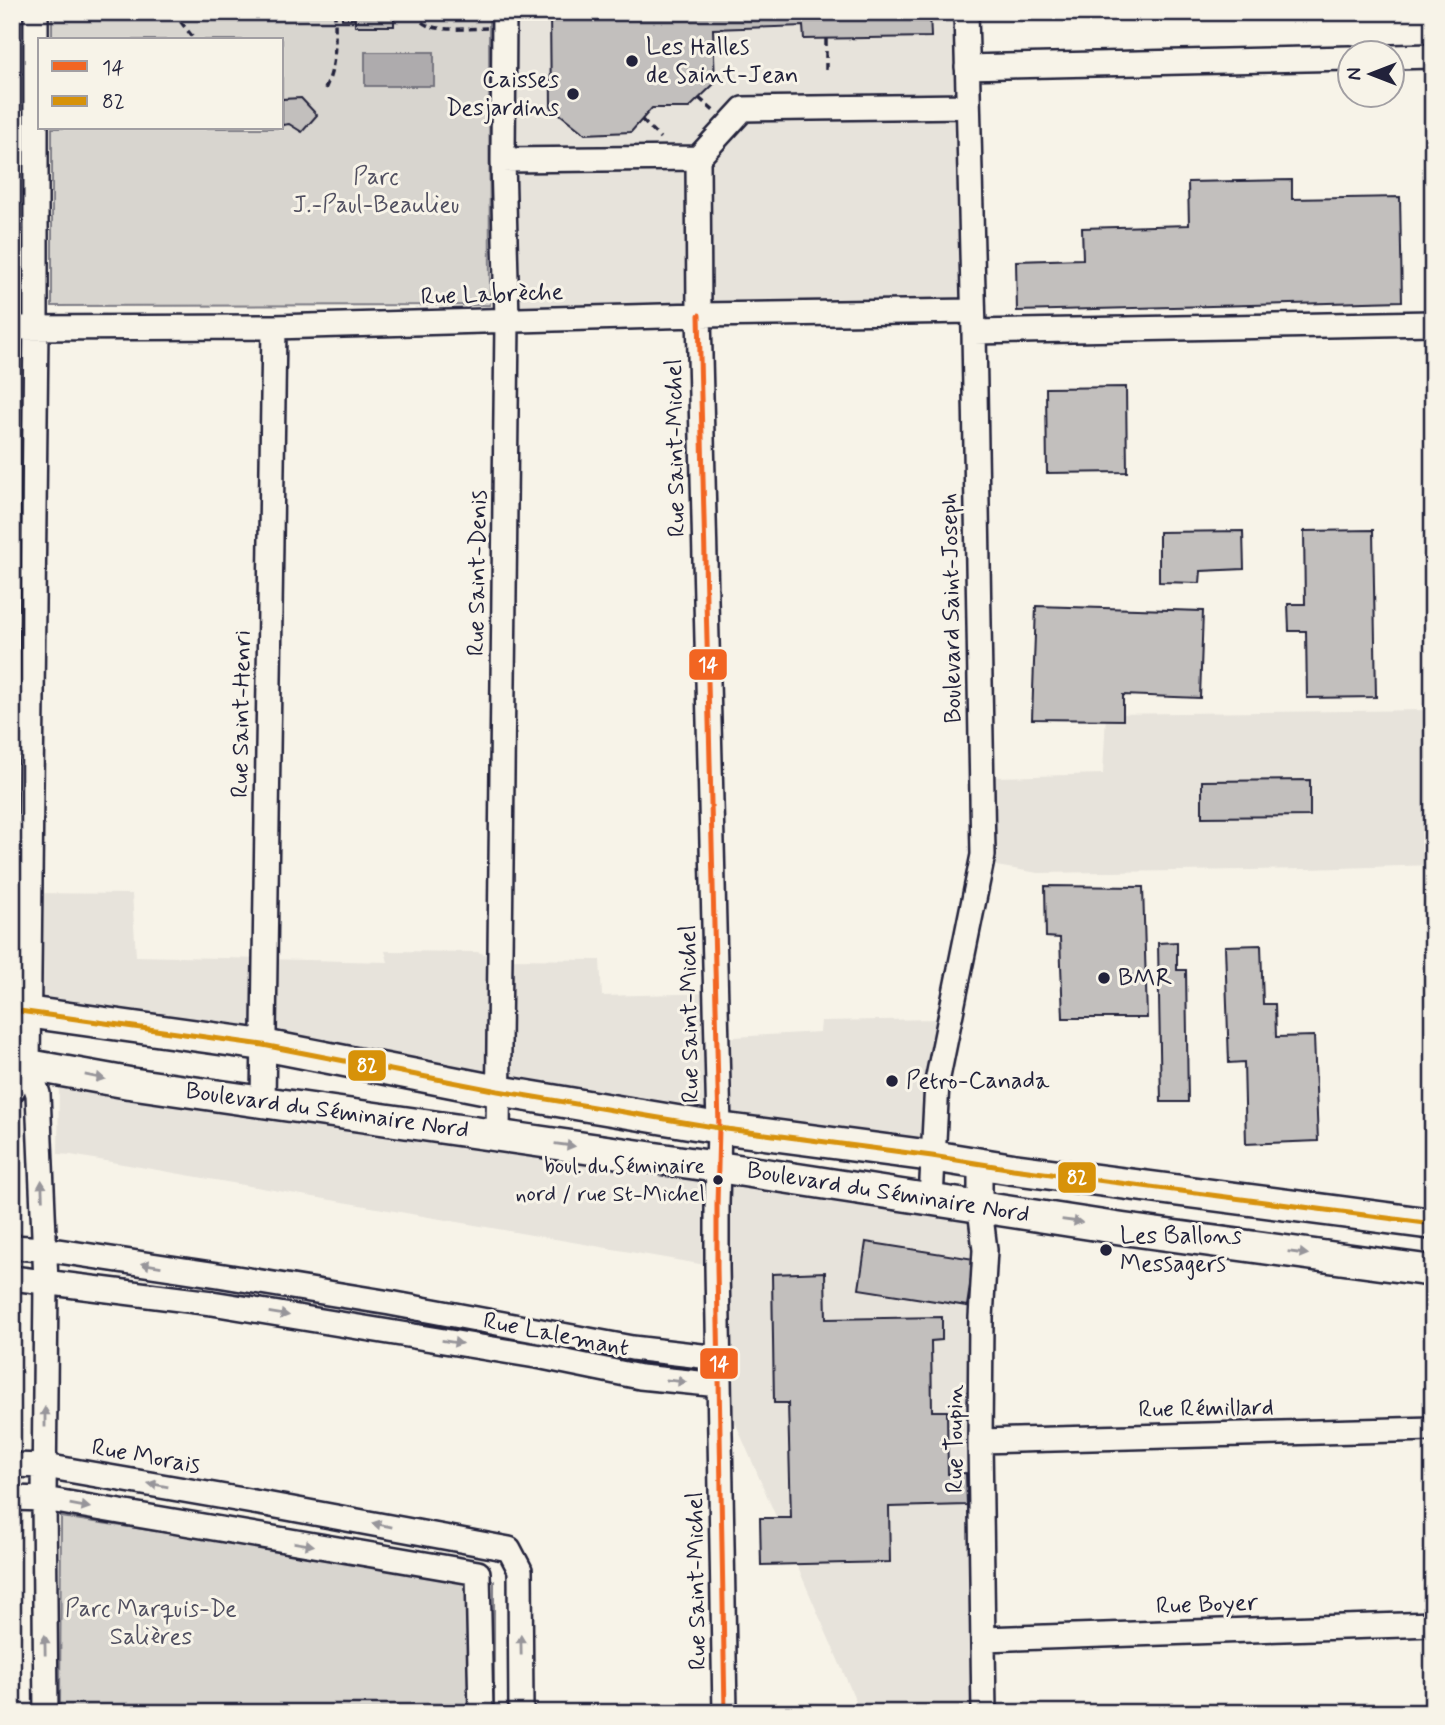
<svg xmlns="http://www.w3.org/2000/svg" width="1445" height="1725" viewBox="0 0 1445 1725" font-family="Mynerve,sans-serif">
  <rect width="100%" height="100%" fill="#f7f3e8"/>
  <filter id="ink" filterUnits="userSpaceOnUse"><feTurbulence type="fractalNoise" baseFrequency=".0143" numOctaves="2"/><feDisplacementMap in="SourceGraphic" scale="14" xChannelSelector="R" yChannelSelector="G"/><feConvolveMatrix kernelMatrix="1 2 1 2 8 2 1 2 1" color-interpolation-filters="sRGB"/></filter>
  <g filter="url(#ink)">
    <path fill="#e7e3db" d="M504 12H965L973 311 507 320Z
      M1433 710V865L1308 869 1038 873 996 866 995 777 1103 774 1106 714Z
      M29 893 132 894 136 956 388 962 385 951 477 952 504 959 600 960 602 996 716 993 717 1038 820 1032 821 1021 940 1019 925 1143 12 995V914L29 915Z
      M59 1083 980 1208 984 1713H861L719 1385 717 1267 71 1155 58 1154Z"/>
    <path fill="#d8d5cf" stroke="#7d7c85" stroke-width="2" d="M52 12H489L490 305 52 306V128H282V40H52Z
      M61 1517 494 1581V1713H60Z"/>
    <path fill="#aeabad" stroke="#76747f" stroke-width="2" d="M365 52H434V86H365Z"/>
    <path fill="#c2bfbd" stroke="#22223b" stroke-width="2" d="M342 12H404V16L394 17V26H355V19H342Z
      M550 12H930L931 37 804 39 803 26 713 29 715 83 689 108H652L631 132 585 134 551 107Z
      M301 98 317 115 302 132 289 124 282 125V99Z
      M1292 180V199L1400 197 1402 301 1017 311 1016 261 1083 259 1082 228 1189 225 1188 182Z
      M1126 387 1127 472 1047 473 1046 388Z
      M1373 530 1376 697 1307 698 1306 631H1289L1288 604H1305L1304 531Z
      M1243 531 1244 569 1201 571 1200 583 1159 582V532Z
      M1036 606 1203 611 1200 698 1123 695V720L1032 719Z
      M1310 780V816L1202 817V781Z
      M1045 886 1143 887 1147 1018H1063L1060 938 1046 937Z
      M1177 942V970H1186L1188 1102H1161L1158 943Z
      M1261 945 1263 1004H1275L1276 1037 1314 1036 1318 1141 1246 1144 1244 1062 1229 1063 1225 946Z
      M866 1242 974 1259 967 1306 859 1289Z
      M825 1272 826 1319 942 1317V1340L931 1341 932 1411H947L948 1474 966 1473 967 1505 889 1507 890 1562 761 1565 760 1518H791L788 1403H774L772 1274Z"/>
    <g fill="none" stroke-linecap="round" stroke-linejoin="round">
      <g stroke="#22223b" stroke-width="28">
        <path id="minor" d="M36 12V328L28 1064 38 1094 46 1282 44 1499 46 1713
          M1392 57 1433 56
          M967 67 1350 58
          M698 158 699 315 719 1128 717 1205V1267L725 1713
          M503 160 698 158 743 109 968 106
          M12 328 274 327 699 315 973 311
          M974 332 1433 323
          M12 1091 28 1064
          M263 1102 274 327
          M498 1135 507 320 503 160 504 12
          M980 1165V1208L985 1250 981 1318 980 1441 984 1713
          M931 1199 937 1082 983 855 974 332 966 12
          M12 1247 45 1249 218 1275 390 1303 632 1348 719 1358
          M12 1278 212 1303 542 1357 640 1377 719 1385
          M980 1441 1433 1429
          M12 1465 45 1466 271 1505 509 1549 520 1570 521 1713
          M12 1498 44 1499 478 1573 481 1713
          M984 1639 1433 1624"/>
      </g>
      <g stroke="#22223b" stroke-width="35">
        <path id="major" d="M12 1010 263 1045 498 1091 719 1128 932 1156 1013 1169 1433 1224
          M12 1062 129 1083 718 1167 1123 1229 1433 1271"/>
      </g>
      <path stroke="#22223b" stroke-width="3.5" stroke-dasharray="7 5" stroke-linecap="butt" d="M173 12 195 40
        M416 12C417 17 418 19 422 22 434 33 471 28 487 28
        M826 39V75
        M325 89C337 65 335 39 335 12
        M699 98 716 113
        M642 120 660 138"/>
      <use href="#minor" stroke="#f7f3e8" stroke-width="23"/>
      <use href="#major" stroke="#f7f3e8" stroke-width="30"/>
      <g stroke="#f7f3e8" stroke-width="10">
        <path id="bus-1" d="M699 315 719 1128 717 1205V1267L725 1713"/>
      </g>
      <g stroke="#f7f3e8" stroke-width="10">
        <path id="bus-2" d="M12 1010 263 1045 498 1091 719 1128 932 1156 1013 1169 1433 1224"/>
      </g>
      <use href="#bus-1" stroke="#f26522" stroke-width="5"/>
      <use href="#bus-2" stroke="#d79209" stroke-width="5"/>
    </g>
    <defs><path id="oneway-solid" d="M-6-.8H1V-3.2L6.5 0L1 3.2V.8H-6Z" transform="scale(1.75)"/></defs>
    <g fill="#97959a">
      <use href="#oneway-solid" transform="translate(95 1077) rotate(11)"/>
      <use href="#oneway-solid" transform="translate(565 1145) rotate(8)"/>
      <use href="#oneway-solid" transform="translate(42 1190) rotate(-92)"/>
      <use href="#oneway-solid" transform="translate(1072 1221) rotate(8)"/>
      <use href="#oneway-solid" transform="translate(1298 1253) rotate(8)"/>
      <use href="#oneway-solid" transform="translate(151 1265) rotate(-171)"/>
      <use href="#oneway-solid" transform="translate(279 1314) rotate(9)"/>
      <use href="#oneway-solid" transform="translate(452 1342) rotate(9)"/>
      <use href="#oneway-solid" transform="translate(676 1381) rotate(6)"/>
      <use href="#oneway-solid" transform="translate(45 1417) rotate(-90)"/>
      <use href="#oneway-solid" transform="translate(158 1485) rotate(-170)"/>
      <use href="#oneway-solid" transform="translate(80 1506) rotate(10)"/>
      <use href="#oneway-solid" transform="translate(382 1525) rotate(-169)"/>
      <use href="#oneway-solid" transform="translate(304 1544) rotate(9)"/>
      <use href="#oneway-solid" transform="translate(45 1645) rotate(-91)"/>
      <use href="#oneway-solid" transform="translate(521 1645) rotate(-91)"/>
    </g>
  </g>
  <g fill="#22223b" stroke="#f7f3e8" stroke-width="2.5">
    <circle cx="632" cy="61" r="7"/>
    <circle cx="573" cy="94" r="7"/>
    <circle cx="1104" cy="978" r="7"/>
    <circle cx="892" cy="1081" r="7"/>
    <circle cx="718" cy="1180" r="6"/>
    <circle cx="1106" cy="1250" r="7"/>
  </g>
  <g text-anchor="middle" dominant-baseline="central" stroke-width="6" stroke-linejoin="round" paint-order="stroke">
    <g font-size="22" fill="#22223b" stroke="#f7f3e8" text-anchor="end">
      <text x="705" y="1167">boul. du Séminaire<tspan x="705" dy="28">nord / rue St-Michel</tspan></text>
    </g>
    <g font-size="24" fill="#22223b" stroke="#f7f3e8" text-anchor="start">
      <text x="646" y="47">Les Halles<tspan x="646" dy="28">de Saint-Jean</tspan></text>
      <text x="559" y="80" text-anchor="end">Caisses<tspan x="559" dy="28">Desjardins</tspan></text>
      <text x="1118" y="978">BMR</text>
      <text x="906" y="1081">Petro-Canada</text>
      <text x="1120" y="1236">Les Ballons<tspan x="1120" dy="28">Messagers</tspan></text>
    </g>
    <g font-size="24" fill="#504f60" stroke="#f7f3e8">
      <text x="376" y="177">Parc<tspan x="376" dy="28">J.-Paul-Beaulieu</tspan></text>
      <text x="151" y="1609">Parc Marquis-De<tspan x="151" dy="28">Salières</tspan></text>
    </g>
    <g font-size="24" fill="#22223b" stroke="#f7f3e8">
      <text transform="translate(492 295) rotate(-2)">Rue Labrèche</text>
      <text transform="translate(676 448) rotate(-91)">Rue Saint-Michel</text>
      <text transform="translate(478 573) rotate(-89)">Rue Saint-Denis</text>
      <text transform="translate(952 608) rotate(-91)">Boulevard Saint-Joseph</text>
      <text transform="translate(242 714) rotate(-89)">Rue Saint-Henri</text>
      <text transform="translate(690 1014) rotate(-91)">Rue Saint-Michel</text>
      <text transform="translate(327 1111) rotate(8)">Boulevard du Séminaire Nord</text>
      <text transform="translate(888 1193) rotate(9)">Boulevard du Séminaire Nord</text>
      <text transform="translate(556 1335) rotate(11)">Rue Lalemant</text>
      <text transform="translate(1206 1409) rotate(-1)">Rue Rémillard</text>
      <text transform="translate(955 1439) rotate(-90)">Rue Toupin</text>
      <text transform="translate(146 1457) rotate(10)">Rue Morais</text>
      <text transform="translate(697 1581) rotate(-91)">Rue Saint-Michel</text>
      <text transform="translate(1207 1605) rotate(-2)">Rue Boyer</text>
    </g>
  </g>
  <g stroke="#f7f3e8" stroke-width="2.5">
    <rect x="688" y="648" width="40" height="33" rx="7" fill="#f26522"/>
    <rect x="347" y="1049" width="40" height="33" rx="7" fill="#d79209"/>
    <rect x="1057" y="1161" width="40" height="33" rx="7" fill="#d79209"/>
    <rect x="699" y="1347" width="40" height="33" rx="7" fill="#f26522"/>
  </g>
  <g font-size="19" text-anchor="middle" font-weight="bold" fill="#fff">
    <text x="708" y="671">14</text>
    <text x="367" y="1072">82</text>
    <text x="1077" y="1184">82</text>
    <text x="719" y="1370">14</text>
  </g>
  <rect width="1445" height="1725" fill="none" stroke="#f7f3e8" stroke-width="42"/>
  <rect x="21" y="21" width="1403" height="1683" fill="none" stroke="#22223b" stroke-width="2.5" filter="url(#ink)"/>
  <rect x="38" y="38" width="245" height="91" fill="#f7f3e8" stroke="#a29fa3" stroke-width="2"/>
  <rect x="52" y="61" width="35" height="10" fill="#f26522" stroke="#a29fa3" stroke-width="2"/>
  <text x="102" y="74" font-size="21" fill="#22223b">14</text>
  <rect x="52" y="96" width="35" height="10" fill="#d79209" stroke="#a29fa3" stroke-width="2"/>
  <text x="102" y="108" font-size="21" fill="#22223b">82</text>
  <g transform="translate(1371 74) rotate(270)"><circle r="33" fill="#f7f3e8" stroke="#a29fa3" stroke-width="2"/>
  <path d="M0-5L12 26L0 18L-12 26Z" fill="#22223b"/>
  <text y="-10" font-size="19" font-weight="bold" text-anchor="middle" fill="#22223b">N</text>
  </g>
</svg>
